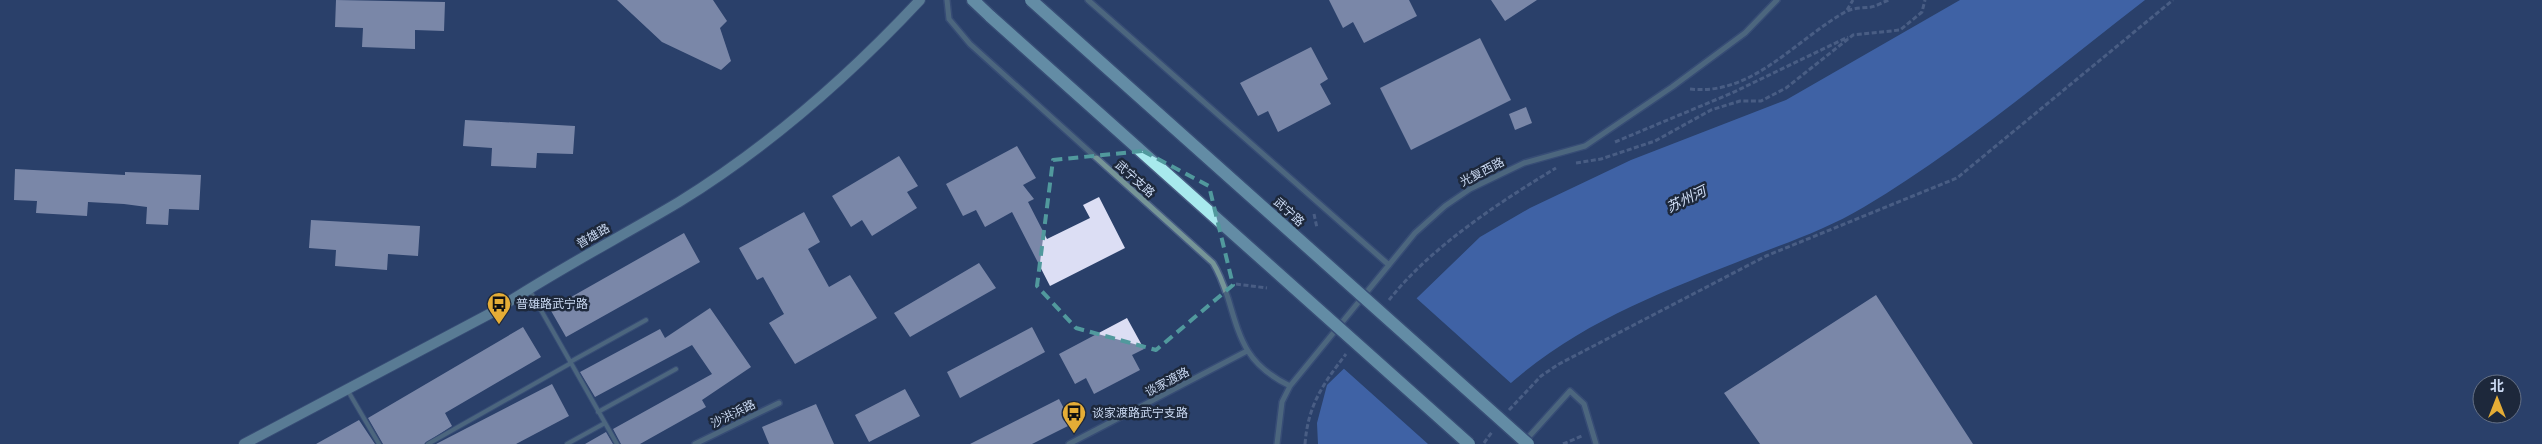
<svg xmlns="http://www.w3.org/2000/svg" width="2542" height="444" viewBox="0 0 2542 444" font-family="Raleway,'Noto Sans SC',sans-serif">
  <rect width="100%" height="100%" fill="#2a406a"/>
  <path fill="#598ded" d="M1960 0H2145C2053 71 1964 147 1864 207 1827 229 1789 242 1750 257 1649 297 1562 329 1484 408 1474 419 1465 432 1456 444H1318L1317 423 1327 385 1480 237 1530 208 1631 160 1786 100Z"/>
  <path fill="#2a406a" d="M1414 296 1513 385 1485 411 1459 444H1428L1342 367Z"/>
  <path fill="#dcdef4" d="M336 0 445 2 444 31 415 30V49L362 47 363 28 335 27Z
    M617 0H713L727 21 720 28 731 61 721 70 662 42Z
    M1329 0H1409L1417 16 1364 43 1353 22 1343 28Z
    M1491 0H1537L1505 21Z
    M1480 38 1511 100 1411 150 1380 88Z
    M1311 47 1328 79 1320 84 1331 104 1278 132 1268 111 1258 116 1240 83Z
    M1526 107 1532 123 1515 130 1509 114Z
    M465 120 575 126 573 154 537 153 536 168 491 166 492 148 463 146Z
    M1017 146 1036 178 1023 185 1034 199 1028 202 1047 239 1090 218 1083 205 1099 197 1125 248 1050 286 1012 212 985 227 976 210 963 216 946 184Z
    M899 156 918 186 907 192 917 208 872 236 862 220 851 227 832 196Z
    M15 169 125 175V172L201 175 199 210 169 209 168 225 146 224 147 207 124 204 88 202 87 216 36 213 37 201 14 200Z
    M804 212 820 242 808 249 829 287 850 275 877 318 795 364 769 323 784 314 763 277 757 280 739 248Z
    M311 220 420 226 418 256 388 254 387 270 335 266 336 250 309 248Z
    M684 233 700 262 566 337 550 309Z
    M979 263 996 288 910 337 894 313Z
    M1876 295 1973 444H1760L1724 393Z
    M710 308 751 367 702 400 706 407 640 444H621L613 429 712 374 692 345 595 397 580 372 660 329 665 338Z
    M1127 318 1144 349 1132 355 1140 370 1094 394 1086 378 1075 384 1059 354Z
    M523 327 541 357 445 413 452 426 424 444H383L368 418Z
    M1032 327 1045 352 960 398 947 372Z
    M552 384 569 416 516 444H436Z
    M905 389 920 416 869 442 855 415Z
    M1059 399 1072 424 1032 444H970Z
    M816 404 834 444H769L762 427Z
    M359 420 375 444H316Z
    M606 432 613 444H585Z"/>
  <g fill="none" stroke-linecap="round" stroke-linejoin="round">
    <g stroke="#475c83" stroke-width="6">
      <path id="lane" d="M529 289 617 444
        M570 362 646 320
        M348 391 379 444
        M598 412 676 369
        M428 444 571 363
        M567 444 605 423"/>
    </g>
    <g stroke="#475c83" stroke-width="8">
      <path id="street" d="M947 0 949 19 970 44 1213 263C1220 274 1224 286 1228 298 1241 342 1247 365 1290 386
        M1088 0 1389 265
        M1525 441 1570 391 1584 404 1596 444
        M695 444 779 403
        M1069 444 1247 351
        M1277 444 1282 402 1290 386 1415 233 1445 206 1470 189 1524 163 1585 146 1672 87 1745 33 1777 0"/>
    </g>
    <g stroke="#475c83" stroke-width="12">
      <path id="secondary" d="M244 444 493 312C553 272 617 239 679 202 768 147 849 76 920 0"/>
    </g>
    <g stroke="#475c83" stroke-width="15">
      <path id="primary" d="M973 0 991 17"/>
    </g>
    <path stroke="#6f82a4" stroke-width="3" stroke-dasharray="5 2.5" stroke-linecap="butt" d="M1847 10 1853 0
      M1690 89C1752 96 1794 41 1845 12 1852 8 1863 8 1871 7 1877 6 1883 2 1889 0
      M1615 142 1732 93 1848 37
      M1576 163 1601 159 1655 141 1711 110 1740 101H1761L1786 88 1853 35 1900 30 1922 12 1925 0
      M1314 214 1317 228
      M1236 284 1267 288
      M1389 300C1431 247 1498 203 1556 168
      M1509 410 1541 376 1559 364 1766 256 1957 178 2173 0
      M1484 443 1492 432
      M1305 444C1308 405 1323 384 1346 354
      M1563 444 1582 436"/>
    <use href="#lane" stroke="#769597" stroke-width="4"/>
    <use href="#street" stroke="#769597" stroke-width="5"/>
    <use href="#secondary" stroke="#93c4c8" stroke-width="10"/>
    <use href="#primary" stroke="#a8e9ed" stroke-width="12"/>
    <g stroke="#475c83" stroke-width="15" stroke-linecap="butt">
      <path id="primary-bridge" d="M1031 0 1528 444
        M991 17 1469 444"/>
    </g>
    <use href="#primary-bridge" stroke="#a8e9ed" stroke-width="12"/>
  </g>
  <path d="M0 0H2542V444H0ZM1143 151 1209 186 1233 285 1156 350 1076 328 1037 286 1053 160Z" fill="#2a406a" fill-opacity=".55" fill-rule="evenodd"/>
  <path fill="none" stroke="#51999d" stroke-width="4" stroke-dasharray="10 6" stroke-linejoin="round" d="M1143 151 1209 186 1233 285 1156 350 1076 328 1037 286 1053 160Z"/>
  <defs>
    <g id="bus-pin" transform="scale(1.25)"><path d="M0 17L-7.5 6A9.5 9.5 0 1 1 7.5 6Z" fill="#e5ad36" stroke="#1d283b"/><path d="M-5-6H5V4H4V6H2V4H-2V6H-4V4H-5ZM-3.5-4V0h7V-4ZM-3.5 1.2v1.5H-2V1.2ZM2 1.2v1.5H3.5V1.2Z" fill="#111"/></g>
  </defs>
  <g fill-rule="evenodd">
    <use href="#bus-pin" x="499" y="304"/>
    <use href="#bus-pin" x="1074" y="413"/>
  </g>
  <g text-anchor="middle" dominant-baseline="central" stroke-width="5" stroke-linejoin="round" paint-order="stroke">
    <g font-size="12" fill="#cbdaf3" stroke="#1d283b">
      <text transform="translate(1482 172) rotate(-27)">光复西路</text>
      <text transform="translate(1135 179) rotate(42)">武宁支路</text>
      <text transform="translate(1289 212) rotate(42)">武宁路</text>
      <text transform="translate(593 236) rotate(-30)">普雄路</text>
      <text transform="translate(1167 382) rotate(-28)">谈家渡路</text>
      <text transform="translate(733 414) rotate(-26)">沙洪浜路</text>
    </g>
    <g font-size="12" fill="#cbdaf3" stroke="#1d283b" text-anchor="start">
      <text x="516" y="304">普雄路武宁路</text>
      <text x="1092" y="413">谈家渡路武宁支路</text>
    </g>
    <g font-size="14" font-style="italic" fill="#d3e1f9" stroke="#1d283b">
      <text transform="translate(1686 199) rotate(-26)">苏州河</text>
    </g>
  </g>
  <g transform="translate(2497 399)"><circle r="24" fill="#1d283b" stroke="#636f85"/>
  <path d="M0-4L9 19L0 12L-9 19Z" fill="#e5ad36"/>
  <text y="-8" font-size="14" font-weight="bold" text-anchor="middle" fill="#cbdaf3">北</text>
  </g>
</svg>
